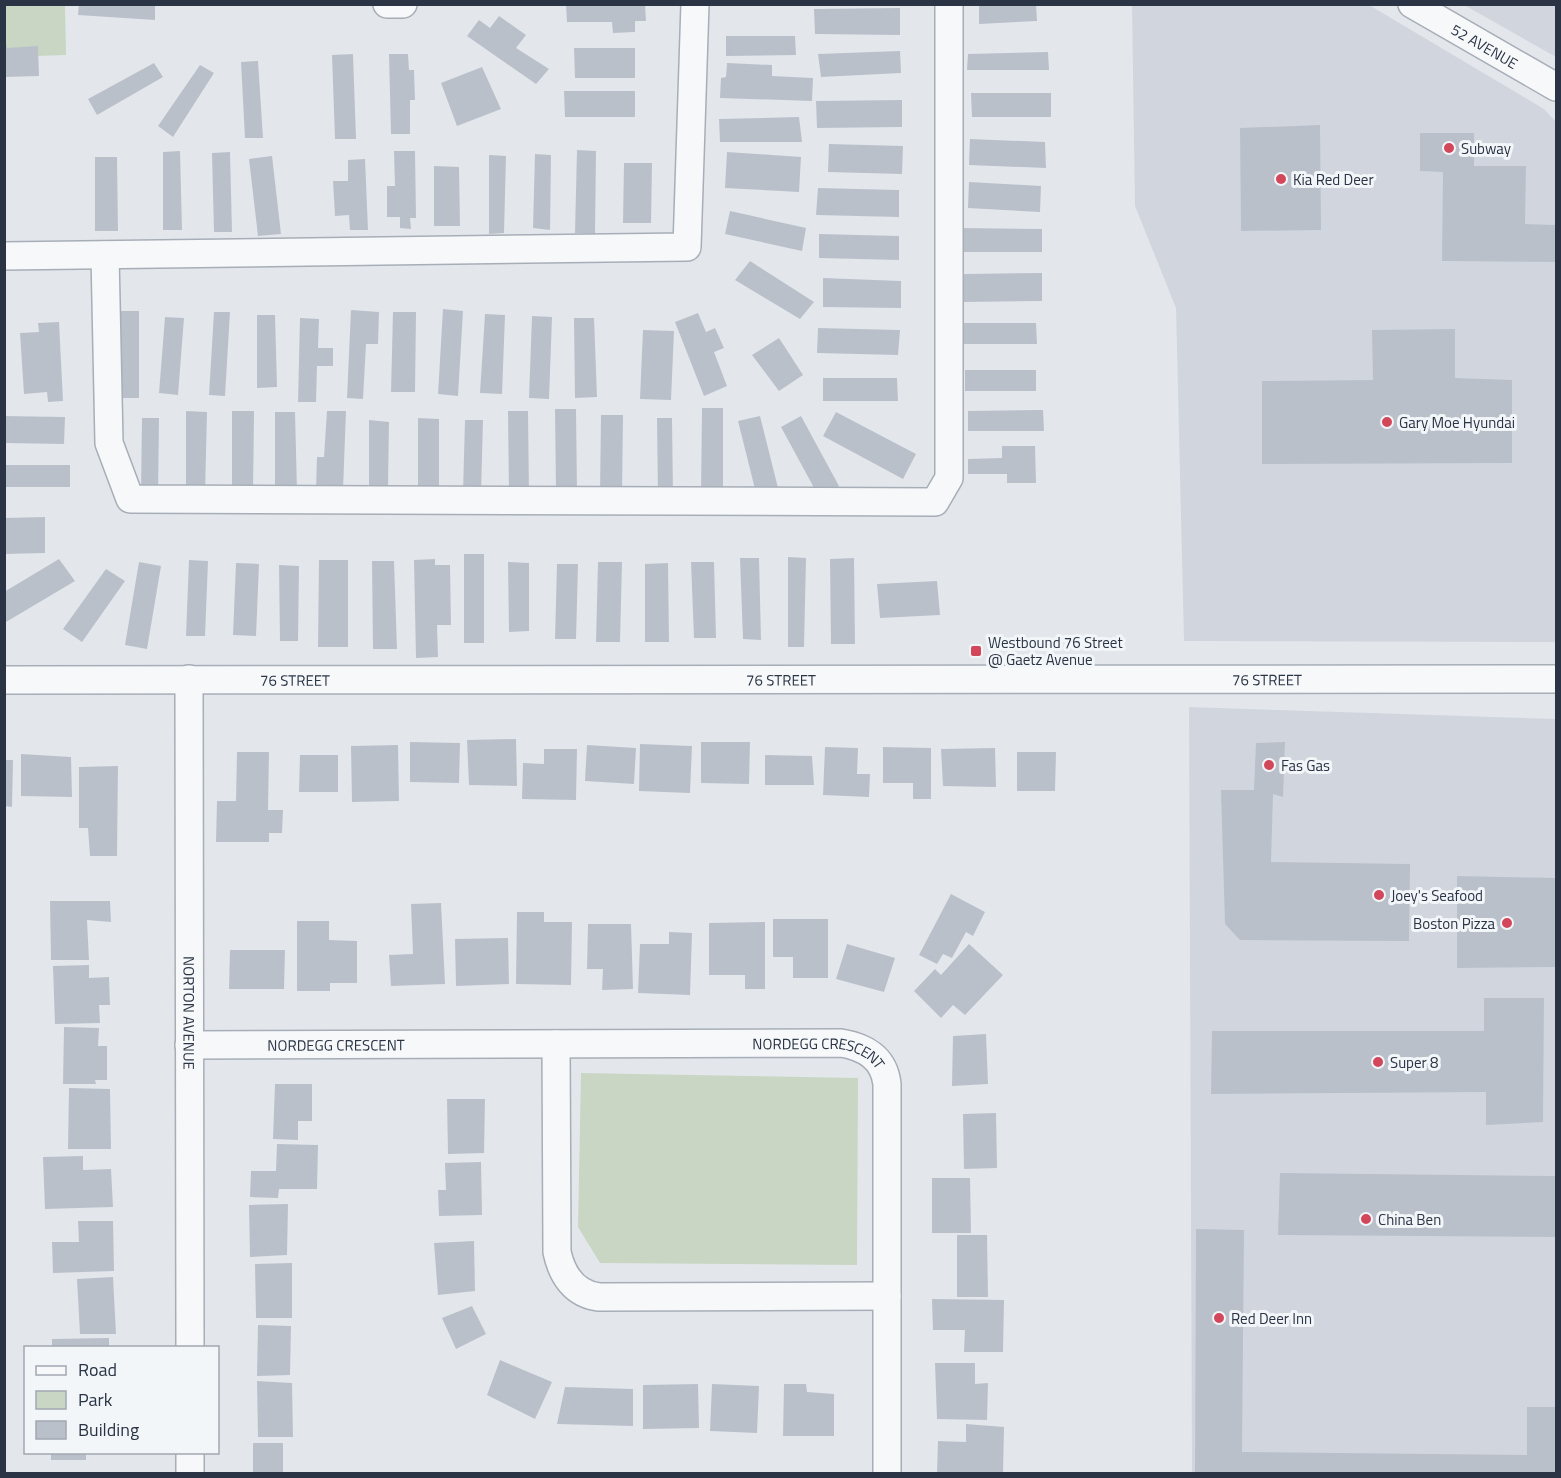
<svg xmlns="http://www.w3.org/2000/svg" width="1561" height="1478" viewBox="0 0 1561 1478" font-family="'Titillium Web',sans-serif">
  <rect width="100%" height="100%" fill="#e3e7ec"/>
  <path fill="#d1d6de" d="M1132 5H1369L1544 109 1556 122V642L1184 641 1176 308 1135 206Z
    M1464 5H1556V57Z
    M1189 707 1556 719V1473H1192Z"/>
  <path fill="#c9d6c4" d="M4 5H65L66 55 5 57Z
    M581 1073 858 1078 857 1265 600 1263 578 1227Z"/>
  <path fill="#bac0ca" d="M79 4H155V20L78 15Z
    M566 4H645L646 21H635V32L613 33 612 22H567Z
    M979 4H1036L1037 21 979 24Z
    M900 8V35L815 34 814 9Z
    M499 16 526 35 516 48 549 69 536 84 467 36 479 20 490 28Z
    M726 36H795L796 55 726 56Z
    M4 43H6L7 48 38 46 39 76 4 77Z
    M574 48H635V78H575Z
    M900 51 901 73 821 77 818 54Z
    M1048 52 1049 70H967L968 54Z
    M353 54 356 139H335L332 55Z
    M389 54H408L409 70H414L415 100H410V134H391Z
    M258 61 263 138H245L241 62Z
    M154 63 163 77 97 115 88 99Z
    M727 63 772 65V76L813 78 812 101 720 98 721 78 726 77Z
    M200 65 214 73 173 137 158 126Z
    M482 67 501 109 457 126 441 83Z
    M564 91H635V117H565Z
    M971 93H1051V117H972Z
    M902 100V127L817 128 816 101Z
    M799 117 802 142H720L719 119Z
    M1320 125 1321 230 1241 231 1240 128Z
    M1420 133H1474V166H1526L1525 224 1555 225 1556 262 1442 261 1443 172 1420 171Z
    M970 139 1045 142 1046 168 969 165Z
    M829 144 903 146 902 174 828 172Z
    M577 150 596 151 595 234 575 233Z
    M180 151 182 230H163V152Z
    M394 151H415L416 218H410L411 229 400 228V217H387V186H395Z
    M230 152 232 232H214L212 153Z
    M727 152 801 157 799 192 725 188Z
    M535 154 551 155 550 230 533 228Z
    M489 155 506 156 504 233 489 234Z
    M272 156 281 234 258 236 249 159Z
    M95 157H117L118 231H95Z
    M365 159 368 230H350L349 215 335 216 333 181H348V160Z
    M624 163H652L651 223H623Z
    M434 166 459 167 460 226H434Z
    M969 182 1041 186 1040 212 968 208Z
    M818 188 899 190V217L816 215Z
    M730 211 806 228 802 251 725 234Z
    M961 228 1042 229V252H961Z
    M819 234 899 236V260L819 258Z
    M750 261 814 302 800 319 735 280Z
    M1042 273V301L964 302V274Z
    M823 278 901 281V308L823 307Z
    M443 309 463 311 458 396 438 394Z
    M351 310 379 312 378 344H366L363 399 347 398Z
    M119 311H139V398H120Z
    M214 312H230L225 396 209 395Z
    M393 312H416L415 392H391Z
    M698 313 706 332 715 328 724 348 714 352 727 386 704 396 675 322Z
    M485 314 505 315 502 394 480 393Z
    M257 315H275L277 387 257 388Z
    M532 316 552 317 549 399 529 398Z
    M165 317 184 318 178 395 159 393Z
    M300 318 319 319 318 348H333V366H317L316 402H298Z
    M574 318H594L597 397 575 398Z
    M59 322 63 401 48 402 47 392 24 394 20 333 39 332 38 323Z
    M964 323H1036L1037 344H964Z
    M818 328 900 330 898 355 817 353Z
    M1455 329V378L1512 380V463L1262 464V381L1373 380 1372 330Z
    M643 330 674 331 671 400 640 399Z
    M779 338 803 375 779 391 752 355Z
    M965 370H1036V391H965Z
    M823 378H897L898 401H823Z
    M702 408H723V496H701Z
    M555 409H576L577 492H556Z
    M1043 410 1044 431H968V411Z
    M186 411 207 412 205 494 186 492Z
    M232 411H254L253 493 232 491Z
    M327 411H346L343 490H316L317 457H324Z
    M508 411H528L529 495H509Z
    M275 412H295L297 491 275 492Z
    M836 412 916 454 903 479 823 436Z
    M601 415H623L622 495H600Z
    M4 416 65 417 64 444 4 443Z
    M760 416 779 492 757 497 738 421Z
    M801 416 839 486 819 497 781 427Z
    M142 418H159L158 495 141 494Z
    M418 418 439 419V488H418Z
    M657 418H672L673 496H658Z
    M369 420 389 422 388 488 369 487Z
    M465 420H483L481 493 463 492Z
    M1002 446H1035L1036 483H1007V474H968V459L1002 458Z
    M4 465H70V487H4Z
    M45 517V553L4 554V518Z
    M464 554H484V643H464Z
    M788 557 806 558 804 647H788Z
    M740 558H759L761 640 743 639Z
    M854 558 855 644H831L830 559Z
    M59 559 75 581 6 622 4 592Z
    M435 559V565H450L451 625H437L438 657 416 658 414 560Z
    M189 560 208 561 205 636H186Z
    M319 560H348V647H318Z
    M372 561H394L397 649H373Z
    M139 562 161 566 147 649 125 645Z
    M508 562 529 563V631L509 632Z
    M598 562H622L620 642H596Z
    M691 562H714L716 638H694Z
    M236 563 259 564 256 636 233 635Z
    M668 563 669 642H645V564Z
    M557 564H578L576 639H555Z
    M279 565 299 566 298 641H280Z
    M106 569 125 581 82 642 63 629Z
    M937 581 940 615 880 618 877 584Z
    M516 739 517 786 469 785 467 740Z
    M410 742 460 743 459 783 410 782Z
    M701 742H750L749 784 701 783Z
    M1285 742 1283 797 1273 794 1271 862 1410 864 1409 941 1240 940 1225 924 1221 790H1254L1256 743Z
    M640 744 692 746 690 793 639 791Z
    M398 745 399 801 352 802 351 746Z
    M587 745 636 748 634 784 585 781Z
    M825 747 858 748 857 774H870L869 797 823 795Z
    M883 747 931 748V799H913V783H883Z
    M995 748 996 787 943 786 941 749Z
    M544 749H577L576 800 522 799 523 763 544 764Z
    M237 752H269L268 810H283L282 833H269V842H216L217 801H236Z
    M1017 752H1056L1055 791H1017Z
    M21 754 71 757 72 797 21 796Z
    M300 755H338V792H299Z
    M765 755 812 756 814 785H765Z
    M4 760H13L12 807 4 806Z
    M118 766 117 856H90L88 828H79V767Z
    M1457 876 1556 878V967L1457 968Z
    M951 894 985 912 973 936 966 932 952 958 943 954 937 964 919 955Z
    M50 901H110L111 922 87 920 89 960H51Z
    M441 903 445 984 391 986 389 955 413 954 411 904Z
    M517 912H544V922H572L571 985 516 984Z
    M773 919H828V978H793V957H773Z
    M297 921H329V940L357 941V983H330V991H297Z
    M765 922V989H745V975H709V923Z
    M588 924H631L633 989 602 990 603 969H587Z
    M669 932 692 933 690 995 638 993 640 944H669Z
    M508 938 509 984 456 986 455 939Z
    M847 944 895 958 884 992 836 979Z
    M969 944 1003 975 965 1015 953 1005 941 1018 914 991 935 969 941 975Z
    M230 950H285L284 989H229Z
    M89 965V978L109 977 110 1005H99L100 1023 55 1024 53 966Z
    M1484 998H1544L1543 1122 1486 1125V1092L1211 1094 1212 1031H1484Z
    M64 1027 99 1028 98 1046H107V1080H95L96 1084H63Z
    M986 1034 988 1084 952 1086 953 1036Z
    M275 1084H312V1121H298V1140L273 1139Z
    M69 1088 110 1089 111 1149H68Z
    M447 1099H485L484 1153 448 1154Z
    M996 1113 997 1168 964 1169 963 1114Z
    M277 1144 318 1145 317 1189H279L278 1198 250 1197 251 1171H276Z
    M83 1156V1170L111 1169 113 1207 45 1209 43 1157Z
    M481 1162 482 1215 439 1216 438 1190H446L445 1163Z
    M1280 1173 1556 1176V1237L1278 1235Z
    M932 1178H970L971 1233H932Z
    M288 1204 287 1255 250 1257 249 1205Z
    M78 1221H113L114 1271 53 1273 52 1242H79Z
    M1196 1229 1244 1230 1242 1452 1527 1455V1407H1556V1474H1195Z
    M957 1235H987L988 1297H957Z
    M474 1241 475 1291 438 1295 434 1243Z
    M292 1263V1318H256L255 1264Z
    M113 1277 116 1334H80L77 1279Z
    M932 1299 1004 1300 1003 1352H964L965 1330H933Z
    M472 1306 486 1334 456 1349 442 1318Z
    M258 1325 291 1326 290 1375 257 1376Z
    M109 1338V1348H52V1339Z
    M500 1360 552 1382 535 1419 487 1395Z
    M935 1363H975V1384L988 1383 987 1420 937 1419Z
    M257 1381 292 1383 293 1437H258Z
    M698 1384 699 1428 643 1429V1385Z
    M712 1384 759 1386 757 1433 710 1431Z
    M784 1384H806L807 1392 834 1394V1436H783Z
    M565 1387 633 1389V1426L557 1424Z
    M966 1424 1004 1427 1003 1474H937L938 1441 966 1442Z
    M253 1443H283V1474H253Z
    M51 1452H86V1460H51Z"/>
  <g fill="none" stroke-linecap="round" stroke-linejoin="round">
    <g stroke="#a8aeb7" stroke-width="30">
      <g id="minor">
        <path d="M387 4H403"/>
        <path id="s1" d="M1412 4 1556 87"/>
        <path d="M105 255 109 443 130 499 935 502 949 478V4"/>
        <path d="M4 256 687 247 695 4"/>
        <path id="s2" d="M189 679 190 1348"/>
        <path id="s3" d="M4 680 1556 679"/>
        <path d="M556 1044 557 1252C562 1275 574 1294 599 1297L887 1296"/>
        <path id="s4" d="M189 1045 841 1043C865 1047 884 1058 887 1084V1474"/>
        <path d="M190 1452V1474"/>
      </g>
    </g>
    <use href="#minor" stroke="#f6f8fa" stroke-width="27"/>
  </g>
  <g fill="#d2475a" stroke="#f3f6f9" stroke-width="2">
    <circle cx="1449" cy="148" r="6"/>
    <circle cx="1281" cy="179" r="6"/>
    <circle cx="1387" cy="422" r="6"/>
    <rect x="970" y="645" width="12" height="12" rx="3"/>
    <circle cx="1269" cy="765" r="6"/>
    <circle cx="1379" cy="895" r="6"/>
    <circle cx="1507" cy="923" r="6"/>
    <circle cx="1378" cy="1062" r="6"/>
    <circle cx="1366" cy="1219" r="6"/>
    <circle cx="1219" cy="1318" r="6"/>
  </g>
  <g text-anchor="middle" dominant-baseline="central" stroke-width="6" stroke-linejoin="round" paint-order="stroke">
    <g font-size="15" fill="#2a3445" stroke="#f3f6f9">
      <text stroke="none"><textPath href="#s1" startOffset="84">52 AVENUE</textPath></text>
      <text stroke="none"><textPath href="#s3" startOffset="777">76 STREET</textPath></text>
      <text stroke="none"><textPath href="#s3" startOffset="1263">76 STREET</textPath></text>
      <text stroke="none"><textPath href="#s3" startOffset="291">76 STREET</textPath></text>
      <text stroke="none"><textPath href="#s2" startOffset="334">NORTON AVENUE</textPath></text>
      <text stroke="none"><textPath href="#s4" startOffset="147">NORDEGG CRESCENT</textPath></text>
      <text stroke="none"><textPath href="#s4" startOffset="632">NORDEGG CRESCENT</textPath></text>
    </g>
    <g font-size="15" fill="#2a3445" stroke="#f3f6f9" text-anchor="start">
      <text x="1461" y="148">Subway</text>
      <text x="1293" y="179">Kia Red Deer</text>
      <text x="1399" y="422">Gary Moe Hyundai</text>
      <text x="988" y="642">Westbound 76 Street<tspan x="988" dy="17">@ Gaetz Avenue</tspan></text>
      <text x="1281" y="765">Fas Gas</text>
      <text x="1391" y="895">Joey's Seafood</text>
      <text x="1495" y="923" text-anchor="end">Boston Pizza</text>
      <text x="1390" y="1062">Super 8</text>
      <text x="1378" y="1219">China Ben</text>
      <text x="1231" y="1318">Red Deer Inn</text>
    </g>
  </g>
  <rect width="1561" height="1478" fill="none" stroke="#2a3445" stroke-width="12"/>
  <rect x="24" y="1346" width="195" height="108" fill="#f3f6f9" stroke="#a3a8b1" stroke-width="1.5"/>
  <rect x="36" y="1366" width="30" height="9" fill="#f6f8fa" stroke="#a3a8b1" stroke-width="1.5"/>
  <text x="78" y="1376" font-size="18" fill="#2a3445">Road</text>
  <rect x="36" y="1391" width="30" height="18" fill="#c9d6c4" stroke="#a3a8b1" stroke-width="1.5"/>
  <text x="78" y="1406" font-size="18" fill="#2a3445">Park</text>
  <rect x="36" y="1421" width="30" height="18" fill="#bac0ca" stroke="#a3a8b1" stroke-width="1.5"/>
  <text x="78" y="1436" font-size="18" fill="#2a3445">Building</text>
</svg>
